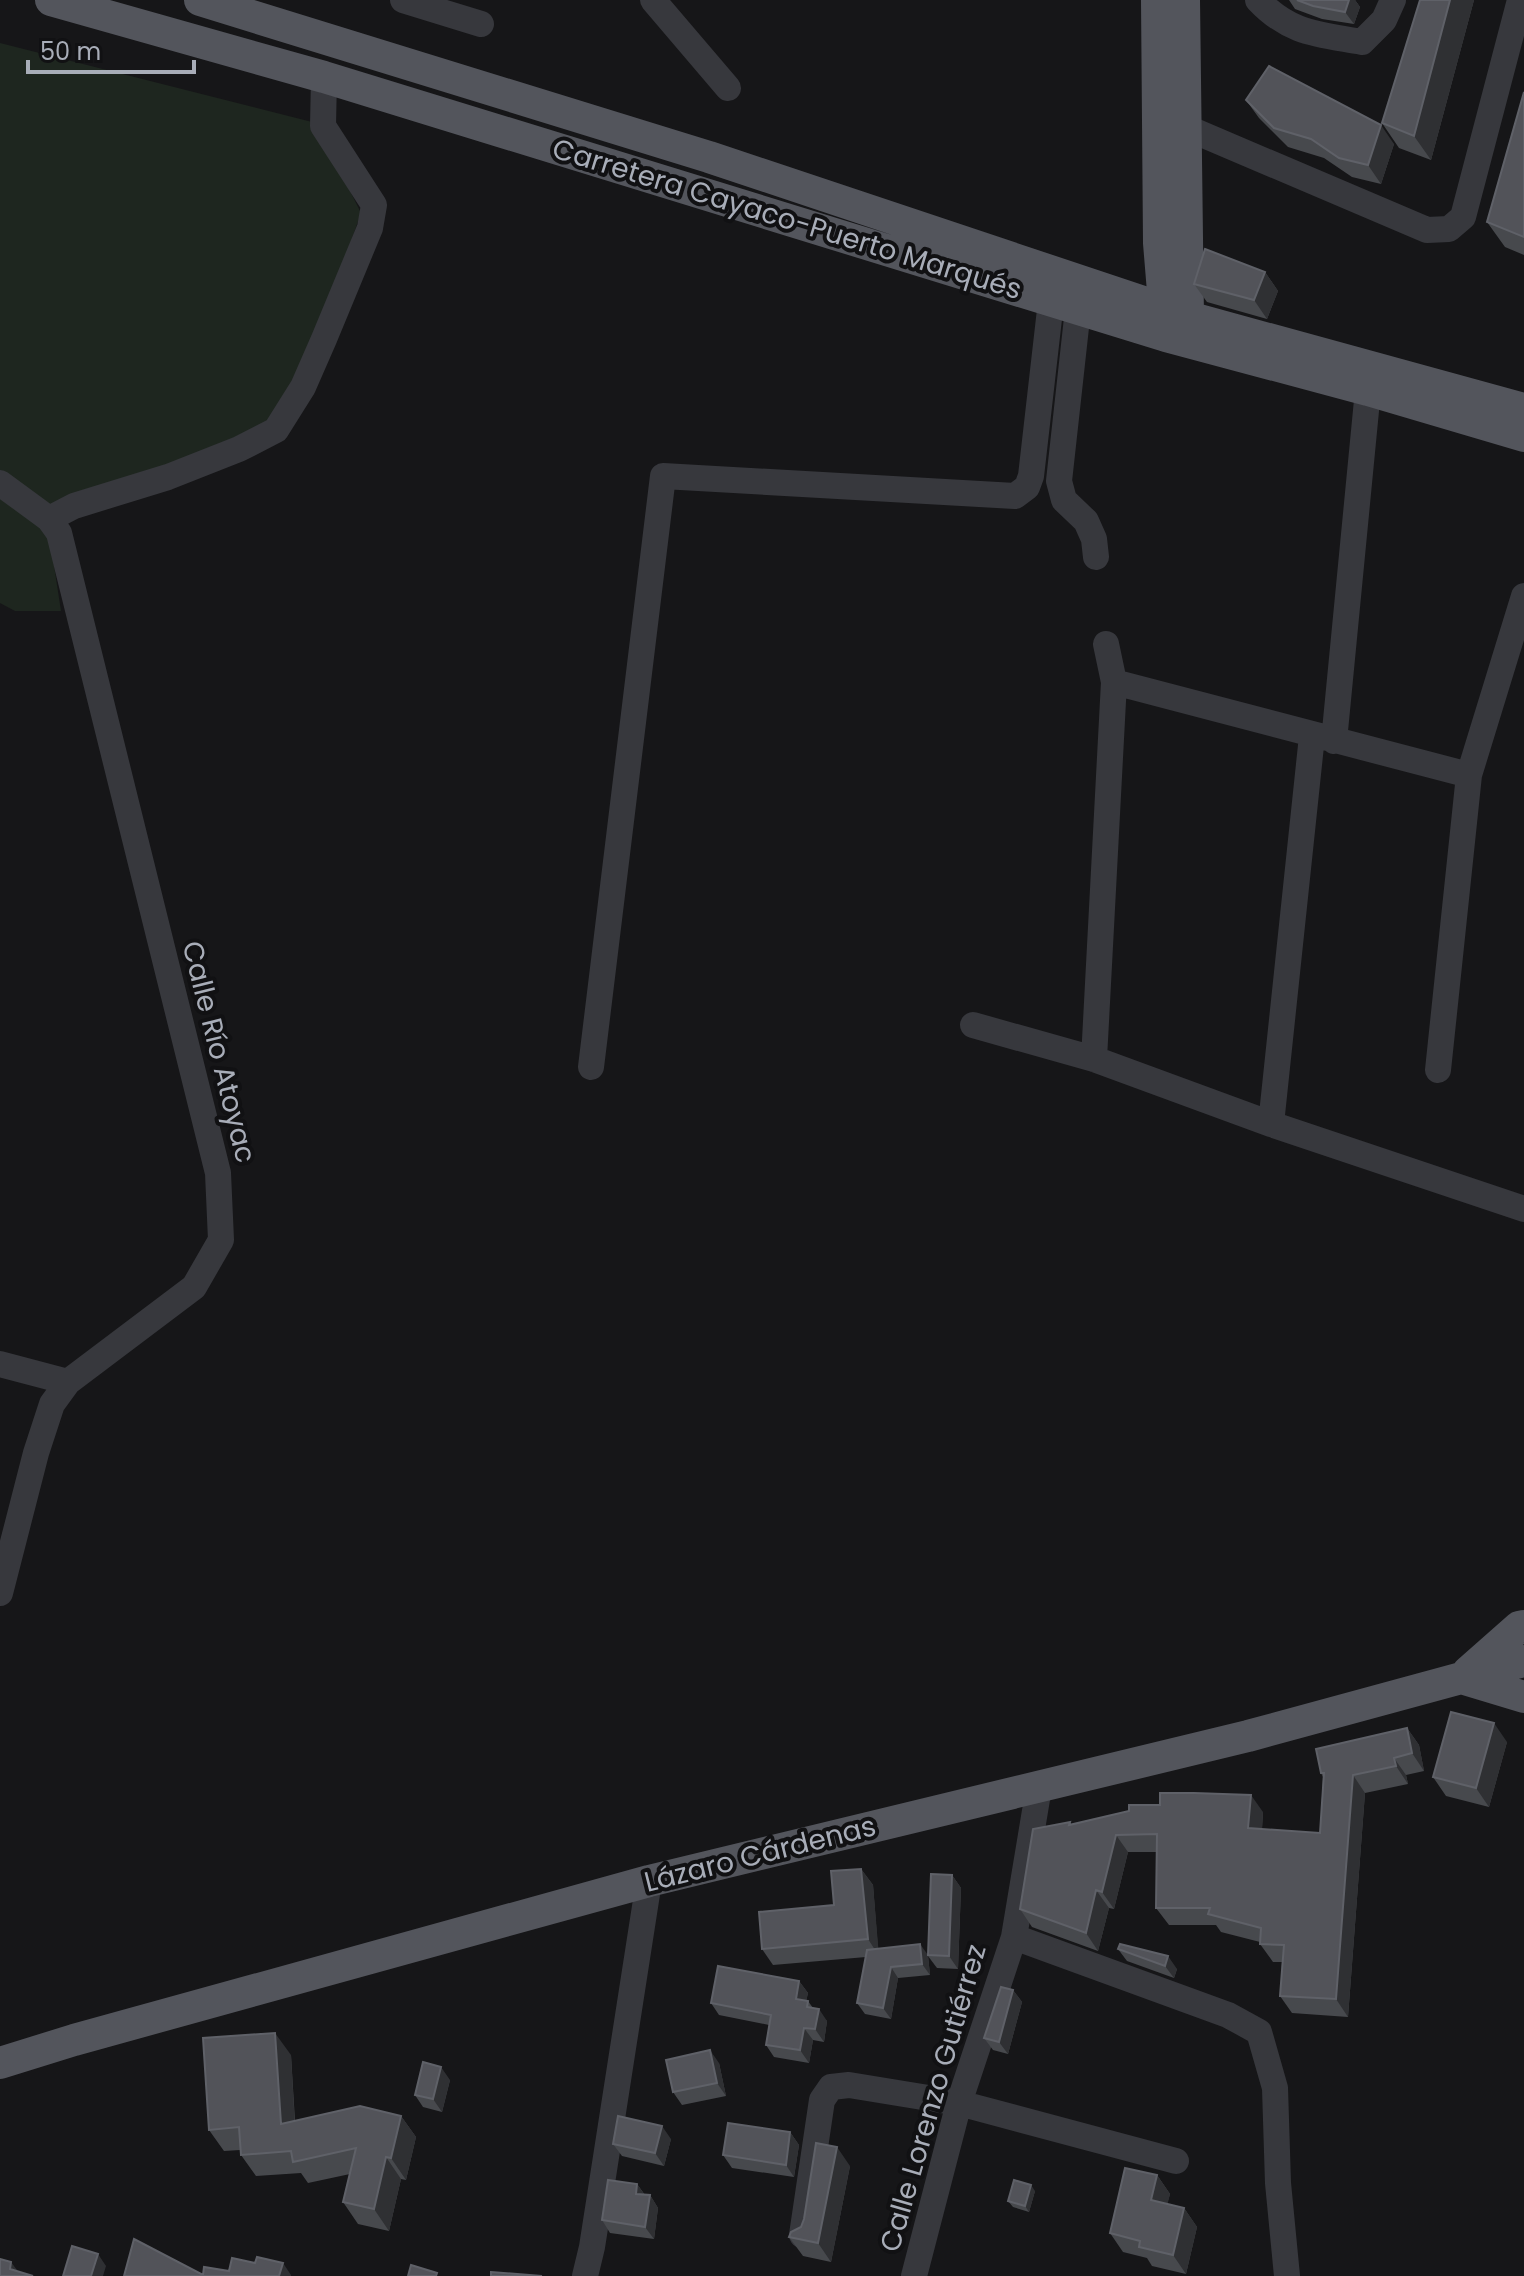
<svg xmlns="http://www.w3.org/2000/svg" width="1524" height="2276" viewBox="0 0 1524 2276" font-family="Poppins,sans-serif">
  <rect width="100%" height="100%" fill="#161618"/>
  <path fill="#1e261f" d="M0 43 316 123 361 213 306 368 274 424 222 449 45 507 61 611H15L0 603Z"/>
  <g fill="none" stroke-linecap="round" stroke-linejoin="round">
    <path stroke="#37383d" stroke-width="26" d="M403 0 481 24
      M653 0 728 88
      M1258 0C1290 34 1318 34 1362 42L1384 20 1393 0
      M1185 127 1427 230 1449 229 1463 217 1520 0
      M1078 309 1059 481 1064 500 1086 521 1094 539 1096 557
      M0 483 49 519 59 533 218 1173 221 1240 194 1287 68 1382 52 1404 36 1453 0 1593
      M49 519 74 506 168 477 239 449 276 430 303 387 324 339 370 228 374 205 323 126 324 77
      M1114 682 1469 775
      M1334 741 1368 390
      M973 1025 1094 1059 1271 1124 1524 1209
      M1094 1059 1114 682 1106 644
      M591 1067 663 476 1015 496 1027 487 1031 476 1051 301
      M1438 1070 1469 775 1524 596
      M1271 1124 1312 736
      M0 1364 68 1382
      M1014 1937 1228 2015 1259 2032 1275 2088 1278 2183 1287 2276
      M802 2235 822 2100 831 2087 849 2085 959 2103 1176 2161
      M585 2276 592 2247 649 1881
      M914 2276 959 2103 1014 1937 1039 1787"/>
    <path stroke="#53555c" stroke-width="32" d="M51 0 324 77 1166 336 1368 390 1524 436
      M200 0 709 157 1188 317 1524 409
      M1157 0 1159 243 1166 328
      M1184 0 1188 317 1185 337
      M1468 1672 1519 1627 1524 1626
      M1461 1678 1524 1697
      M0 2063 74 2040 649 1881 1248 1736 1524 1661"/>
  </g>
  <path fill="#47494d" d="M1289 0H1355L1360 7 1354 24 1322 19 1295 9Z
    M1420 0H1474L1431 160 1399 148 1382 123Z
    M1524 92V255L1505 247 1487 222Z
    M1246 100 1394 144 1381 184 1352 177 1324 158 1288 147 1259 118Z
    M1265 272 1278 291 1267 319 1207 302 1194 284Z
    M1407 1728 1419 1745 1424 1771 1406 1775 1408 1784 1365 1793 1348 2017 1292 2013 1280 1996 1282 1962H1273L1260 1944V1942L1221 1932 1216 1925H1169L1156 1908 1157 1852H1128L1114 1909 1109 1908 1098 1951 1032 1927 1020 1909 1070 1822 1071 1825 1263 1812 1262 1829 1320 1833 1323 1777 1321 1773Z
    M1507 1742 1489 1807 1446 1796 1433 1777Z
    M861 1869 873 1885 878 1949 928 1955 952 1875 961 1888 958 1969 937 1968 928 1956 930 1975 898 1978 891 2019 865 2014 857 2003 866 1957 773 1965 762 1949 834 1905Z
    M1118 1949 1177 1969 1174 1978 1127 1961Z
    M799 1981 808 1993 806 2001H808L813 2008 827 2021 824 2042 813 2040 809 2063 774 2057 766 2045 769 2025 719 2015 711 2003Z
    M1013 1990 1022 2002 1008 2054 993 2050 984 2038Z
    M291 2055 295 2121 401 2116 416 2137 406 2180 401 2179 389 2231 358 2224 343 2202 350 2174 308 2183 301 2173 256 2176 241 2155 240 2150 224 2151 209 2130Z
    M719 2063 726 2096 682 2105 673 2092Z
    M450 2080 442 2112 423 2107 415 2095Z
    M790 2132 799 2145 794 2177 732 2168 723 2155Z
    M671 2139 664 2166 622 2156 613 2144Z
    M850 2166 831 2262 803 2256 789 2237 801 2227Z
    M1157 2175 1170 2194 1167 2204 1184 2208 1197 2227 1186 2274 1152 2266 1147 2258 1123 2252 1110 2233Z
    M637 2184 645 2195H650L658 2208 654 2239 610 2233 602 2220Z
    M1035 2191 1029 2212 1013 2207 1008 2201Z"/>
  <path fill="#2f3033" d="M1349 0H1355L1360 7 1354 24 1345 12Z
    M1450 0H1474L1431 160 1414 136Z
    M1381 125 1394 144 1381 184 1368 165Z
    M1265 272 1278 291 1267 319 1254 300Z
    M1494 1723 1507 1742 1489 1807 1476 1788Z
    M1407 1728 1419 1745 1424 1771 1412 1753Z
    M1394 1758 1406 1775 1408 1784 1396 1766Z
    M1353 1775 1365 1793 1348 2017 1336 1999Z
    M1251 1795 1263 1812 1261 1845 1248 1828Z
    M1116 1835 1128 1852 1114 1909 1102 1892Z
    M861 1869 873 1885 879 1956 868 1939Z
    M952 1875 961 1888 958 1969 949 1956Z
    M1096 1890 1109 1908 1098 1951 1086 1933Z
    M920 1944 928 1955 930 1975 922 1964Z
    M1168 1956 1177 1969 1174 1978 1165 1966Z
    M891 1967 898 1978 891 2019 883 2008Z
    M799 1981 808 1993 804 2011 796 1999Z
    M1013 1990 1022 2002 1008 2054 999 2042Z
    M819 2009 827 2021 824 2042 815 2029Z
    M804 2028 813 2040 809 2063 800 2050Z
    M275 2033 291 2055 296 2145 281 2124Z
    M710 2050 719 2063 726 2096 717 2083Z
    M441 2067 450 2080 442 2112 433 2099Z
    M401 2116 416 2137 406 2180 391 2158Z
    M662 2126 671 2139 664 2166 655 2153Z
    M790 2132 799 2145 794 2177 786 2165Z
    M837 2147 850 2166 831 2262 818 2243Z
    M386 2157 401 2179 389 2231 374 2209Z
    M1157 2175 1170 2194 1164 2219 1151 2200Z
    M637 2184 646 2197 636 2194Z
    M1031 2185 1035 2191 1029 2212 1025 2206Z
    M650 2195 658 2208 654 2239 645 2227Z
    M1184 2208 1197 2227 1186 2274 1173 2255Z
    M98 2254 106 2266 103 2276H91Z
    M11 2262 20 2274 10 2269Z
    M283 2263 291 2275V2276H279Z"/>
  <path fill="#525359" stroke="#5f6168" stroke-width="2" d="M1297 0H1349L1345 12 1313 6Z
    M1420 0H1450L1414 136 1382 123Z
    M1269 66 1381 125 1368 165 1339 158 1311 139 1274 128 1246 100Z
    M1524 92V237L1487 222Z
    M1205 249 1265 272 1254 300 1194 284Z
    M1451 1712 1494 1723 1476 1788 1433 1777Z
    M1407 1728 1412 1753 1394 1758 1396 1766 1353 1775 1336 1999 1280 1996 1284 1945 1260 1944 1261 1928 1208 1914 1210 1908H1156L1157 1834 1116 1835 1102 1892 1096 1890 1086 1933 1020 1909 1033 1829 1070 1822 1069 1825 1129 1811V1805H1160V1793H1194L1251 1795 1248 1828 1320 1833 1324 1773H1321L1316 1749Z
    M861 1869 868 1939 762 1949 759 1912 834 1905 831 1871Z
    M931 1874 952 1875 949 1956 928 1955Z
    M920 1944 922 1964 891 1967 883 2008 857 2003 867 1950Z
    M1120 1944 1168 1956 1165 1966 1118 1949Z
    M718 1966 799 1981 796 1999 808 2001 807 2007 819 2009 815 2029 804 2028 800 2050 766 2045 771 2015 711 2003Z
    M1001 1987 1013 1990 999 2042 984 2038Z
    M275 2033 281 2124 360 2106 401 2116 391 2158 386 2157 374 2209 343 2202 356 2148 293 2162 291 2151 241 2155 239 2127 209 2130 203 2038Z
    M710 2050 717 2083 673 2092 666 2060Z
    M423 2062 441 2067 433 2099 415 2095Z
    M618 2116 662 2126 655 2153 613 2144Z
    M728 2123 790 2132 786 2165 723 2155Z
    M816 2143 837 2147 818 2243 789 2237 791 2232 801 2227 804 2219Z
    M1125 2168 1157 2175 1151 2200 1184 2208 1173 2255 1139 2247 1140 2241 1110 2233Z
    M608 2180 637 2184 636 2194 650 2195 645 2227 602 2220Z
    M1014 2180 1031 2185 1025 2206 1008 2201Z
    M134 2239 203 2275 204 2267 229 2271 232 2258 255 2263 257 2257 283 2263 279 2276H124Z
    M72 2246 98 2254 91 2276H63Z
    M0 2259 11 2262 10 2269 33 2276H0Z
    M411 2265 437 2273 436 2276H408Z
    M491 2272 542 2276H491Z"/>
  <g text-anchor="middle" dominant-baseline="central" stroke-width="8" stroke-linejoin="round" paint-order="stroke">
    <g font-size="28" fill="#a8adb8" stroke="#111113">
      <text transform="translate(787 219) rotate(17)">Carretera Cayaco-Puerto Marqués</text>
      <text transform="translate(219 1052) rotate(76)">Calle Río Atoyac</text>
      <text transform="translate(760 1854) rotate(-14)">Lázaro Cárdenas</text>
      <text transform="translate(933 2098) rotate(-74)">Calle Lorenzo Gutiérrez</text>
    </g>
  </g>
  <path d="M28 60v12h166v-12" fill="none" stroke="#a8adb8" stroke-width="4"/>
  <text x="40" y="60" font-size="24" fill="#a8adb8" stroke="#111113" stroke-width="6" paint-order="stroke">50 m</text>
</svg>
